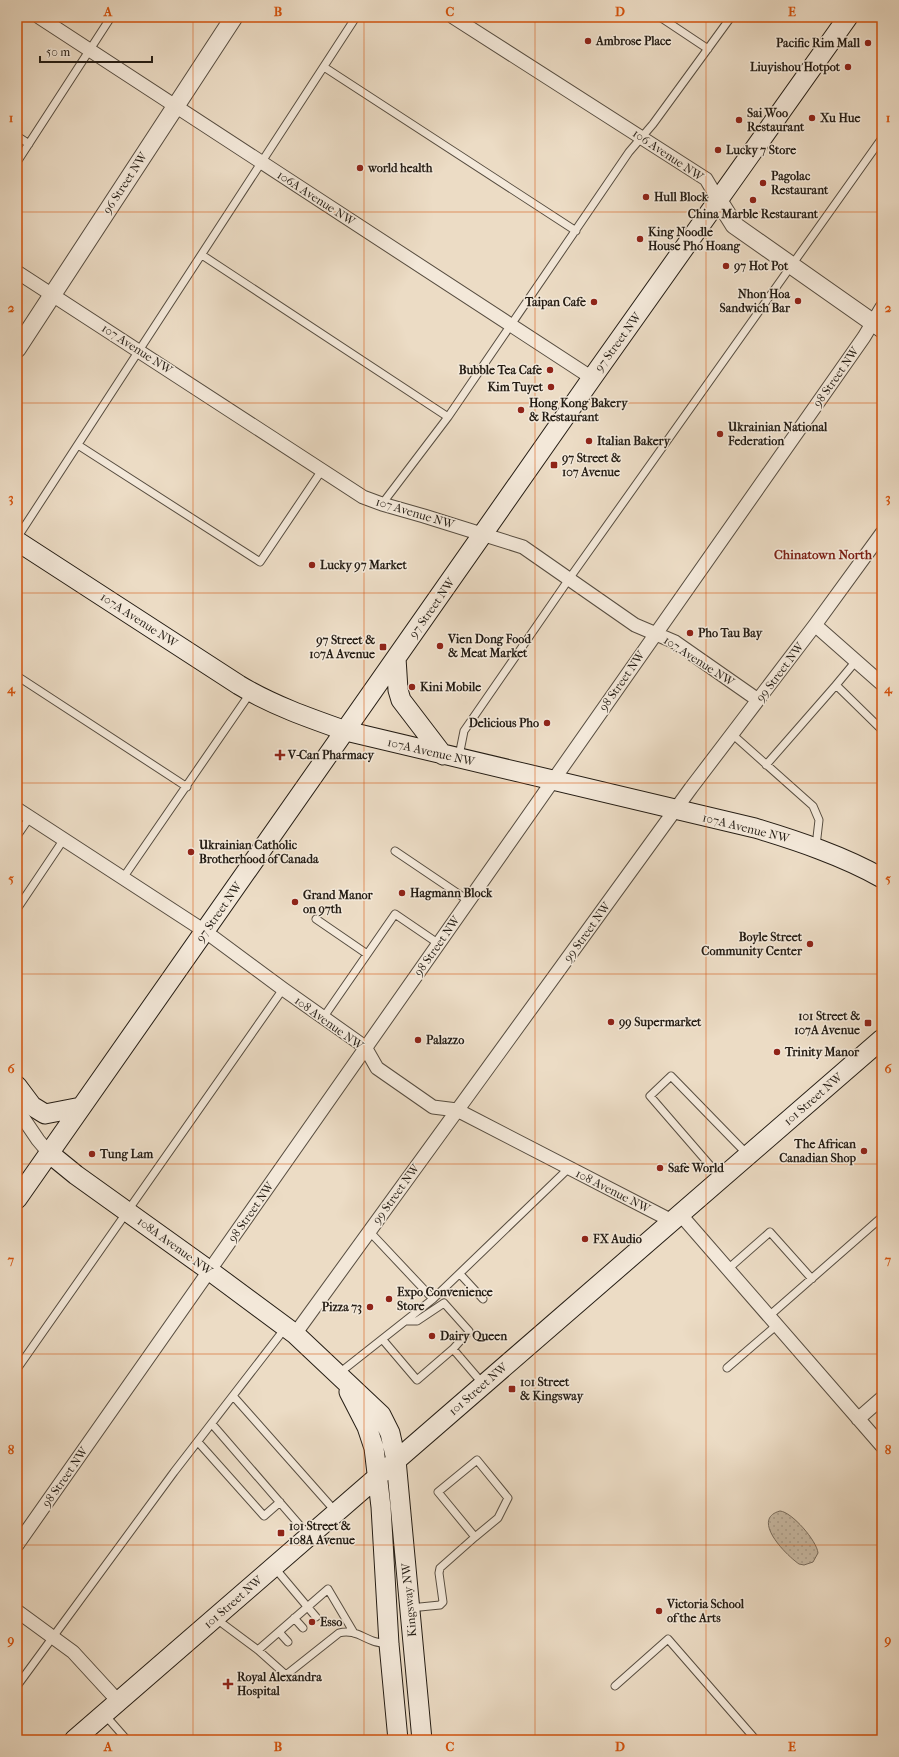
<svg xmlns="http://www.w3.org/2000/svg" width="899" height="1757" viewBox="0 0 899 1757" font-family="'IM FELL French Canon',serif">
  <defs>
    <pattern id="park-dots" width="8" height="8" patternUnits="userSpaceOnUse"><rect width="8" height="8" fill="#cabca7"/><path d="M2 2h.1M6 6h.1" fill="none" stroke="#ada18f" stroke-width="1.8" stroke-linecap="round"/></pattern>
  </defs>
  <rect width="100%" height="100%" fill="#ecdcc5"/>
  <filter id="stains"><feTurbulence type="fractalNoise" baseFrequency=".005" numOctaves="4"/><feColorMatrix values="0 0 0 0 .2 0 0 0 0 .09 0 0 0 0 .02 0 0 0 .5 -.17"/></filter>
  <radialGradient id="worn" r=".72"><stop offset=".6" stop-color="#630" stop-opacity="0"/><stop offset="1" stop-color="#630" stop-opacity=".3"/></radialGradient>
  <path fill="url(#park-dots)" stroke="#786c5e" d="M780 1511C792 1512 817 1541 818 1553L813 1562 804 1565 799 1564C786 1555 750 1519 780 1511Z"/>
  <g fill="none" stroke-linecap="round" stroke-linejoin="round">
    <g stroke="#574d40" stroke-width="9">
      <path id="service" d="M660 17 708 49
        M324 67 576 231
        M17 136 29 144
        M17 162 111 17
        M202 255 448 417
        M78 445 260 562 322 470
        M382 504 448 417 629 152 653 124 731 17
        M17 538 356 17
        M17 676 187 787
        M836 685 856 661
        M732 734 813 806 819 820 816 846
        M459 756 464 731 569 579 882 138
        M766 765 836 685 882 730
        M17 836 30 817
        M395 851 469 901
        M123 878 251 692
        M17 909 64 839
        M316 919 367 954
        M323 1018 395 914 439 944
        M721 1178 650 1096 671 1076 748 1155
        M369 1231 433 1299
        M728 1269 770 1232 812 1279
        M460 1274 483 1299
        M769 1316 882 1217
        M407 1321H417L444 1303 469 1331 453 1349
        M383 1340 417 1380 453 1349 483 1384
        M727 1368 777 1325
        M17 1369 283 989
        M338 1374 433 1299 569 1168
        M234 1397 336 1512
        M212 1424 309 1536
        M198 1442 264 1516 280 1502
        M274 1567 316 1617
        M410 1608 440 1605 443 1602 439 1573 440 1568 475 1537 438 1492 477 1460 508 1498 498 1518 475 1537
        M215 1618 258 1650 286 1675 339 1633C352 1629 362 1637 373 1641 378 1643 384 1643 389 1644
        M294 1618 303 1628
        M279 1632 288 1642
        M258 1650 328 1589 354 1633
        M17 1686 174 1472 286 1327
        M615 1686 668 1639 756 1740
        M105 1715 127 1740"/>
    </g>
    <g stroke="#574d40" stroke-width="15">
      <path id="minor" d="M39 17 592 378
        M453 17 706 179 719 201
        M17 272 363 497 382 504 424 516 523 547 635 625 675 642 758 700
        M815 625 882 684
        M17 809 206 932 283 989 365 1047 377 1068 433 1107 457 1110 672 1221
        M17 1109 38 1140 49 1153
        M680 1214 882 1446
        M295 1334 691 788 815 625 882 533
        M858 1419 882 1398
        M17 1545 864 337 882 307
        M17 1611 73 1652 118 1701"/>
    </g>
    <g stroke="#574d40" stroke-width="19">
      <path id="tertiary" d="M719 201 734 225 882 329
        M17 349 234 17"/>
    </g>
    <g stroke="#251d14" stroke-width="21">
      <path id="secondary" d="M17 541 239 685C272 705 309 718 346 731L755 828C798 841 843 856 882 878
        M396 658 398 690 401 700 443 755
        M17 1086 32 1106 45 1114 81 1107
        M49 1153 76 1175 210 1271 295 1334 381 1415 390 1433 396 1460 422 1740
        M17 1199 592 378 848 17
        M349 1392 367 1427 374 1448 381 1507 389 1644 398 1740
        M74 1740 882 1039"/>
    </g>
    <use href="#service" stroke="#f3e8d9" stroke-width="7"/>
    <use href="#minor" stroke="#f3e8d9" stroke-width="13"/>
    <use href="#tertiary" stroke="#f3e8d9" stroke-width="17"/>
    <use href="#secondary" stroke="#f3e8d9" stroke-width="19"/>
  </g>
  <path fill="none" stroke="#d4530d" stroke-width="1" stroke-opacity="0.55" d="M193 17V1740M364 17V1740M535 17V1740M706 17V1740M17 212H882M17 403H882M17 593H882M17 783H882M17 974H882M17 1164H882M17 1354H882M17 1545H882"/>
  <g fill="#8f2418" stroke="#f3e8d9" stroke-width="1.5">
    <circle cx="588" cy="41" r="4"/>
    <circle cx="868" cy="43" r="4"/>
    <circle cx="848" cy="67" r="4"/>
    <circle cx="812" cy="118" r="4"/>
    <circle cx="739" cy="120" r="4"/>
    <circle cx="718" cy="150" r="4"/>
    <circle cx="360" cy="168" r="4"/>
    <circle cx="763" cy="183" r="4"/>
    <circle cx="646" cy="197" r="4"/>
    <circle cx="753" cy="200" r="4"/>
    <circle cx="640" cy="239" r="4"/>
    <circle cx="726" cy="266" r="4"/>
    <circle cx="798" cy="301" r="4"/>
    <circle cx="594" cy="302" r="4"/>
    <circle cx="550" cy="370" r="4"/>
    <circle cx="551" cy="387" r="4"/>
    <circle cx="521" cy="410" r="4"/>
    <circle cx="720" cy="434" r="4"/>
    <circle cx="589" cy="441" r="4"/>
    <rect x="550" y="461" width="8" height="8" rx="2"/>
    <circle cx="312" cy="565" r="4"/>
    <circle cx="690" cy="633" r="4"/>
    <circle cx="440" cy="646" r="4"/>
    <rect x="379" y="643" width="8" height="8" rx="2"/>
    <circle cx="412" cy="687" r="4"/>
    <circle cx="547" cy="723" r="4"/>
    <path d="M278 749h4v4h4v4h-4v4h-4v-4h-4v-4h4z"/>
    <circle cx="191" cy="852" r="4"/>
    <circle cx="402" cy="893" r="4"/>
    <circle cx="295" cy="902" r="4"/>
    <circle cx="810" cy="944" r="4"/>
    <circle cx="611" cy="1022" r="4"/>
    <rect x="864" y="1019" width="8" height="8" rx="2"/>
    <circle cx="418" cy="1040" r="4"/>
    <circle cx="777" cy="1052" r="4"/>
    <circle cx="864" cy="1151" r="4"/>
    <circle cx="92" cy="1154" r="4"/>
    <circle cx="660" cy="1168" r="4"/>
    <circle cx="585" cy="1239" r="4"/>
    <circle cx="389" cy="1299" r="4"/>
    <circle cx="370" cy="1307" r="4"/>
    <circle cx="432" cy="1336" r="4"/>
    <rect x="508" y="1385" width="8" height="8" rx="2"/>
    <rect x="277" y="1529" width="8" height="8" rx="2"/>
    <circle cx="659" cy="1611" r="4"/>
    <circle cx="312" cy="1622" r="4"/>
    <path d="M226 1678h4v4h4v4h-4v4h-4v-4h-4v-4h4z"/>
  </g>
  <g text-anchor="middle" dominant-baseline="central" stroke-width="3" stroke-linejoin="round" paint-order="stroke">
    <g font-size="12" font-weight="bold" fill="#251d14" stroke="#f3e8d9" text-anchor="start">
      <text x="596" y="41">Ambrose Place</text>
      <text x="860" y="43" text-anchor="end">Pacific Rim Mall</text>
      <text x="840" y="67" text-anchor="end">Liuyishou Hotpot</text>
      <text x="747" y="113">Sai Woo<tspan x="747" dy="14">Restaurant</tspan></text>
      <text x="820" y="118">Xu Hue</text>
      <text x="726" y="150">Lucky 7 Store</text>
      <text x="368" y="168">world health</text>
      <text x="771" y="176">Pagolac<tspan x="771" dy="14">Restaurant</tspan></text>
      <text x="654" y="197">Hull Block</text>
      <text x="753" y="214" text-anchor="middle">China Marble Restaurant</text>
      <text x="648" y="232">King Noodle<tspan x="648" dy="14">House Pho Hoang</tspan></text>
      <text x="734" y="266">97 Hot Pot</text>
      <text x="790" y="294" text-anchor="end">Nhon Hoa<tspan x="790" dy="14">Sandwich Bar</tspan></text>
      <text x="586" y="302" text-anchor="end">Taipan Cafe</text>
      <text x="542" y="370" text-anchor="end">Bubble Tea Cafe</text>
      <text x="543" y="387" text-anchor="end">Kim Tuyet</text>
      <text x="529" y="403">Hong Kong Bakery<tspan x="529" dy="14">&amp; Restaurant</tspan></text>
      <text x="728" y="427">Ukrainian National<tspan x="728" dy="14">Federation</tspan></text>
      <text x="597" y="441">Italian Bakery</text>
      <text x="562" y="458">97 Street &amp;<tspan x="562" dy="14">107 Avenue</tspan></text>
      <text x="320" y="565">Lucky 97 Market</text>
      <text x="698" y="633">Pho Tau Bay</text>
      <text x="448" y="639">Vien Dong Food<tspan x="448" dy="14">&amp; Meat Market</tspan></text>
      <text x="375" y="640" text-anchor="end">97 Street &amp;<tspan x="375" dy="14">107A Avenue</tspan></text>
      <text x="420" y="687">Kini Mobile</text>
      <text x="539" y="723" text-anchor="end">Delicious Pho</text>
      <text x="288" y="755">V-Can Pharmacy</text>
      <text x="199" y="845">Ukrainian Catholic<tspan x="199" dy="14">Brotherhood of Canada</tspan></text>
      <text x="410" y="893">Hagmann Block</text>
      <text x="303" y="895">Grand Manor<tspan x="303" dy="14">on 97th</tspan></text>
      <text x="802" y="937" text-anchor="end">Boyle Street<tspan x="802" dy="14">Community Center</tspan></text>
      <text x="860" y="1016" text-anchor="end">101 Street &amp;<tspan x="860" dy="14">107A Avenue</tspan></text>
      <text x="619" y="1022">99 Supermarket</text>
      <text x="426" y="1040">Palazzo</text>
      <text x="785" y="1052">Trinity Manor</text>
      <text x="856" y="1144" text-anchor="end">The African<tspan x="856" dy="14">Canadian Shop</tspan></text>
      <text x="100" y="1154">Tung Lam</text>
      <text x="668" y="1168">Safe World</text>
      <text x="593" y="1239">FX Audio</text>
      <text x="397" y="1292">Expo Convenience<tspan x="397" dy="14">Store</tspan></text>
      <text x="362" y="1307" text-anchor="end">Pizza 73</text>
      <text x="440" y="1336">Dairy Queen</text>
      <text x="520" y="1382">101 Street<tspan x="520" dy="14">&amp; Kingsway</tspan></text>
      <text x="289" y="1526">101 Street &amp;<tspan x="289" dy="14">108A Avenue</tspan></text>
      <text x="667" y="1604">Victoria School<tspan x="667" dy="14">of the Arts</tspan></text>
      <text x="320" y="1622">Esso</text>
      <text x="237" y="1677">Royal Alexandra<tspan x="237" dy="14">Hospital</tspan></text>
    </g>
    <g font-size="12" fill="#251d14" stroke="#f3e8d9">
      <text transform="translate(668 155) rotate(34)">106 Avenue NW</text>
      <text transform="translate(125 183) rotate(-57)">96 Street NW</text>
      <text transform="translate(316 198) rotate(33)">106A Avenue NW</text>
      <text transform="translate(618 342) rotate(-54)">97 Street NW</text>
      <text transform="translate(137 349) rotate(33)">107 Avenue NW</text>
      <text transform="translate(836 377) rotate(-55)">98 Street NW</text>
      <text transform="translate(415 513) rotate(17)">107 Avenue NW</text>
      <text transform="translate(432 608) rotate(-55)">97 Street NW</text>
      <text transform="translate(139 620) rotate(33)">107A Avenue NW</text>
      <text transform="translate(699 661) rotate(33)">107 Avenue NW</text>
      <text transform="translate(780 672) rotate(-53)">99 Street NW</text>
      <text transform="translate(622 681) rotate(-55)">98 Street NW</text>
      <text transform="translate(431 752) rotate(13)">107A Avenue NW</text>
      <text transform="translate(746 828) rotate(14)">107A Avenue NW</text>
      <text transform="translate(219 912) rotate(-55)">97 Street NW</text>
      <text transform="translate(587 932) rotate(-54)">99 Street NW</text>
      <text transform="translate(437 946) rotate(-55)">98 Street NW</text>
      <text transform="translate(329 1023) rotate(36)">108 Avenue NW</text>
      <text transform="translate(813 1099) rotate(-41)">101 Street NW</text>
      <text transform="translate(613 1191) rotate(27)">108 Avenue NW</text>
      <text transform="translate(396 1194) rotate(-54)">99 Street NW</text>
      <text transform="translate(251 1212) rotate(-55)">98 Street NW</text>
      <text transform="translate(175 1246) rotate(36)">108A Avenue NW</text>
      <text transform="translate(478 1389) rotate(-41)">101 Street NW</text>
      <text transform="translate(65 1477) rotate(-55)">98 Street NW</text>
      <text transform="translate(409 1600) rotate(-95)">Kingsway NW</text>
      <text transform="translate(233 1602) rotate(-41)">101 Street NW</text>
    </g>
    <g font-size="13" font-weight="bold" fill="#7a1f14" stroke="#f3e8d9">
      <text x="823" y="554">Chinatown North</text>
    </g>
  </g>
  <rect width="899" height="1757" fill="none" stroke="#ecdcc5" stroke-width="44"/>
  <path d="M40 56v6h112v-6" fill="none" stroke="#251d14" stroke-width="2"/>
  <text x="46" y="56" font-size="12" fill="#251d14" stroke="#f3e8d9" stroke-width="3" paint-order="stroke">50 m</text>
  <rect x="22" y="22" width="855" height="1713" fill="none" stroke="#d4530d" stroke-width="1.5"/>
  <g font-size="13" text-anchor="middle" font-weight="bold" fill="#d4530d">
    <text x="108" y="16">A</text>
    <text x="278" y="16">B</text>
    <text x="450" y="16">C</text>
    <text x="620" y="16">D</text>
    <text x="792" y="16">E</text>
    <text x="11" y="122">1</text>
    <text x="888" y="122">1</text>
    <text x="11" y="312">2</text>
    <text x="888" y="312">2</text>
    <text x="11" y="502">3</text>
    <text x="888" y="502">3</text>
    <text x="11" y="693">4</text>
    <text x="888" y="693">4</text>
    <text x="11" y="883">5</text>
    <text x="888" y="883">5</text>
    <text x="11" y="1073">6</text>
    <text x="888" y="1073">6</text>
    <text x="11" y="1264">7</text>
    <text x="888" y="1264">7</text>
    <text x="11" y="1454">8</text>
    <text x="888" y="1454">8</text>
    <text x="11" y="1644">9</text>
    <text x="888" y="1644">9</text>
    <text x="108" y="1751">A</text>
    <text x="278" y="1751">B</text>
    <text x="450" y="1751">C</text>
    <text x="620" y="1751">D</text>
    <text x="792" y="1751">E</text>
  </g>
  <rect width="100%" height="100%" filter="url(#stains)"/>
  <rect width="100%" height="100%" fill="url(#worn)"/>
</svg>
